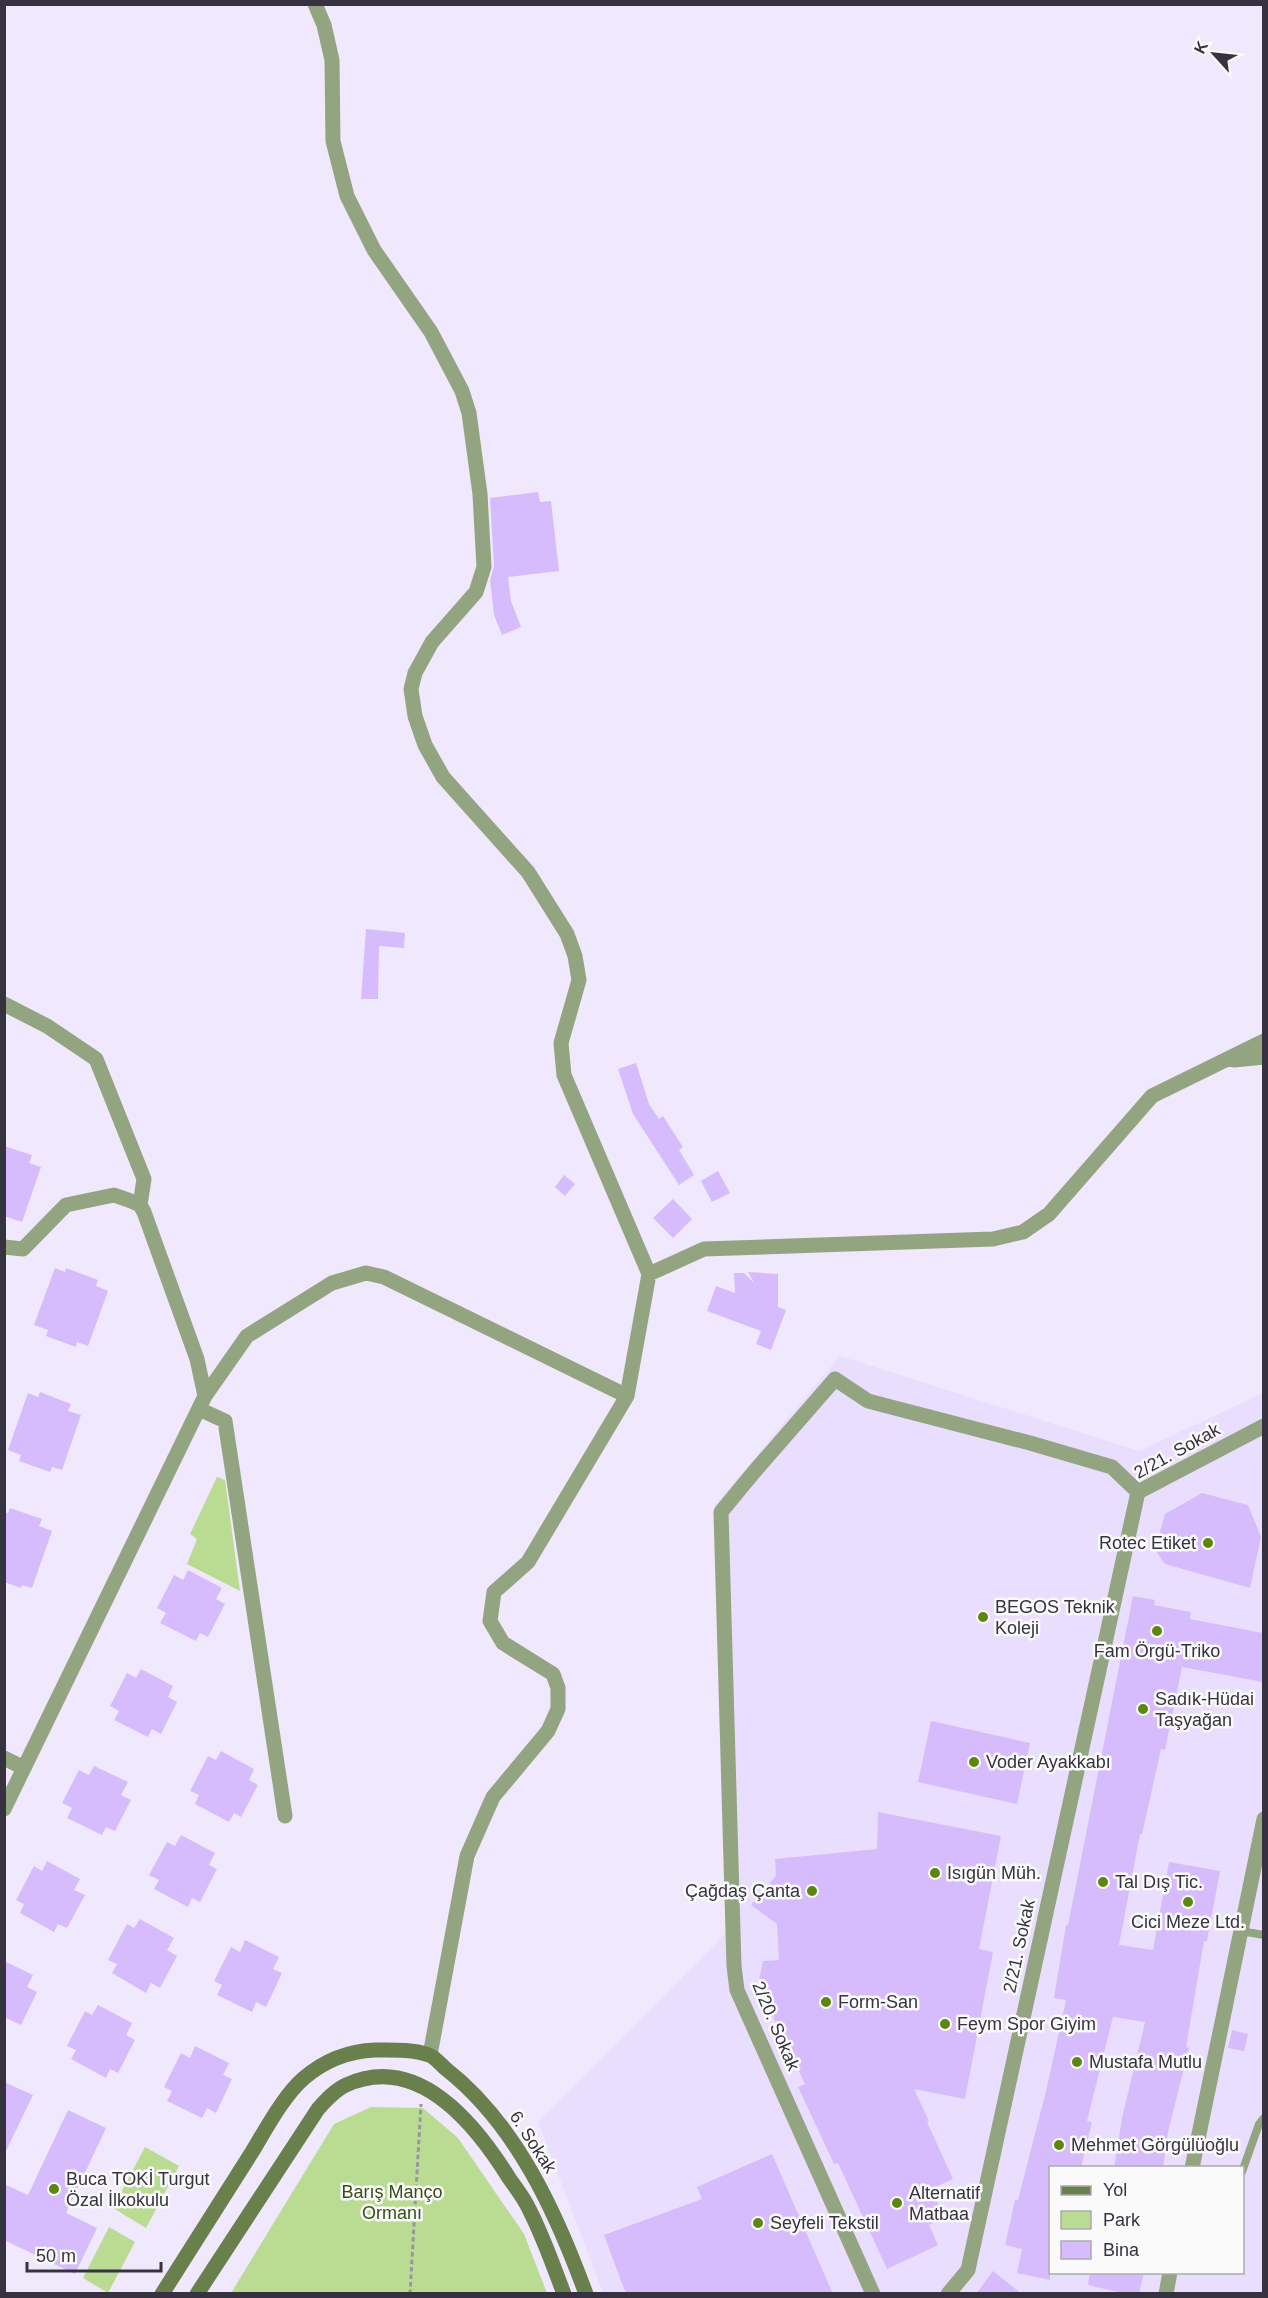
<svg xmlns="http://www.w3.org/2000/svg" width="1268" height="2298" viewBox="0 0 1268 2298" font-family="Arial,sans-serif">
  <rect width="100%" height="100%" fill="#f0e8fc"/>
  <path fill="#eadefe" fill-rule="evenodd" d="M840 1356 1139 1451 1263 1393V2293H603L538 2122 731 1928 715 1505ZM1050 2168H1242V2272H1050Z"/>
  <path fill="#badc92" d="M217 1477 225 1480 240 1591 187 1564 197 1539 190 1534Z
    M371 2107 423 2108 458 2138 524 2234 547 2293H231L334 2124Z
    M145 2147 179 2166 146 2228 113 2208Z
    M109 2227 135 2242 108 2293 83 2278Z"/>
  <path fill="#d7bcfd" d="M538 492 540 502 551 501 559 571 508 577 511 601 521 627 502 635 494 615 490 580 494 566 490 498Z
    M366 929 405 933 404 948 379 946 378 999H361Z
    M636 1063 649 1104 659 1119 663 1116 683 1147 679 1150 694 1175 679 1185 633 1114 618 1069Z
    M4 1146 32 1155 29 1163 41 1167 22 1222 4 1216Z
    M718 1171 730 1193 712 1202 701 1181Z
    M564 1175 575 1184 565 1196 555 1187Z
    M673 1199 692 1219 673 1238 653 1218Z
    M55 1268 65 1272 66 1268 98 1280 96 1286 108 1291 88 1346 77 1342 76 1347 46 1336 48 1330 34 1325Z
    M748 1272 778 1274V1307L786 1310 771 1350 756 1344 761 1331 707 1311 716 1286 735 1293 734 1273H744L754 1283Z
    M40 1392 71 1404 68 1411 81 1415 62 1470 52 1467 50 1472 19 1461 21 1455 8 1450 28 1393 38 1397Z
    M1202 1493 1248 1505 1261 1537 1250 1588 1165 1564 1155 1550 1165 1514Z
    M10 1508 42 1519 39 1526 52 1531 32 1588 22 1585 21 1588 4 1582V1512L8 1513Z
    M188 1570 222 1588 216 1599 225 1604 208 1637 200 1633 196 1641 160 1623 166 1613 157 1608 174 1575 183 1580Z
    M1133 1596 1155 1600 1154 1605 1191 1612 1190 1619 1263 1633V1682L1182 1667 1165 1750 1161 1749 1142 1834H1140L1119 1945 1153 1950 1169 1862 1220 1871 1207 1941H1204L1186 2047 1189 2048 1168 2132 1163 2168H1114L1122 2118 1145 2022 1113 2017 1087 2121 1092 2122 1081 2168H1050V2280L1017 2273 1022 2249 1005 2245 1015 2200H1018L1046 2091 1066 2000 1054 1998 1066 1925H1068Z
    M141 1669 173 1686 168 1697 177 1702 161 1734 152 1729 148 1737 114 1720 119 1711 110 1706 127 1673 136 1678Z
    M931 1721 1030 1743 1017 1804 918 1782Z
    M221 1751 254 1769 249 1780 258 1785 241 1817 234 1813 229 1822 195 1804 199 1795 190 1791 208 1756 216 1760Z
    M94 1766 128 1782 121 1795 131 1800 115 1831 106 1827 102 1835 67 1818 72 1808 62 1803 79 1770 89 1775Z
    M878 1812 1001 1836 979 1949 993 1952 965 2099 914 2089 929 2121 927 2122 953 2179 931 2189 944 2217 929 2225 938 2245 887 2269 838 2163 834 2164 798 2087 805 2084 758 1985 763 1961 779 1960 777 1924 751 1905 776 1876 775 1859 877 1849Z
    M181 1835 215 1853 209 1865 217 1869 200 1902 192 1898 188 1907 154 1889 159 1880 149 1875 167 1842 175 1846Z
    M47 1861 80 1879 74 1890 85 1895 67 1928 58 1924 54 1932 20 1913 24 1904 16 1900 34 1866 42 1871Z
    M140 1919 174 1938 167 1950 177 1956 160 1988 151 1983 146 1993 112 1973 117 1964 108 1960 127 1924 134 1928Z
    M245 1940 279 1957 273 1969 282 1973 266 2007 256 2002 252 2012 217 1995 222 1985 214 1981 231 1947 240 1952Z
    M4 1961 33 1975 27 1987 37 1992 21 2025 4 2017Z
    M98 2005 132 2023 126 2035 135 2040 118 2073 110 2069 106 2078 71 2059 76 2050 67 2046 85 2011 92 2015Z
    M1232 2030 1248 2034 1244 2051 1228 2048Z
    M195 2046 229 2063 223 2075 232 2079 216 2113 207 2108 202 2118 167 2101 172 2091 164 2087 181 2053 190 2058Z
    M4 2082 33 2095 4 2155Z
    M68 2110 106 2128 66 2213 97 2228 75 2274 4 2240V2184L28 2195Z
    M772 2154 833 2294H626L604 2235 702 2199 697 2187Z
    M993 2271 1022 2294H976Z
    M1090 2272H1144L1139 2294H1126L1088 2285Z"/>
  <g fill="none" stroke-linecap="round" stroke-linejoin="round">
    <path stroke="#9a93a4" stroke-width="3" stroke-dasharray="4.5 3" stroke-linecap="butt" d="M410 2294 421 2104"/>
    <path stroke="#93a481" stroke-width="8" d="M1240 1931 1264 1935
      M1242 2172 1259 2124 1264 2118"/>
    <path stroke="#93a481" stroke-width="15" d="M315 4 324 25 332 60 333 141 347 196 374 250 431 332 462 391 469 413 480 494 484 567 476 592 432 642 415 673 411 689 415 716 425 745 443 777 528 872 567 934 575 956 579 980 561 1043 564 1075 649 1274
      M4 1004 47 1026 96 1059 144 1179 140 1205
      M1234 1060 1264 1057
      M4 1247 23 1249 66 1205 114 1195 131 1201 140 1205 144 1212 197 1359 205 1396 4 1809
      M205 1396 247 1336 332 1283 366 1273 384 1277 627 1396
      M199 1409 225 1421 285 1816
      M4 1758 24 1768
      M430 2055 467 1856 493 1797 548 1731 558 1709V1688L553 1674 503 1643 490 1621 494 1592 528 1562 627 1396 649 1274 704 1249 993 1239 1023 1232 1049 1214 1152 1096 1264 1041
      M1192 2168 1264 1819
      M873 2294 737 1990 734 1966 721 1512 754 1472 835 1379 868 1401 1030 1443 1112 1467 1138 1492
      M948 2294 968 2270 1138 1492 1264 1426
      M1166 2294 1170 2272"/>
    <path stroke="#69804d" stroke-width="15" d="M162 2294C192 2246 222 2199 252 2152 266 2129 284 2095 304 2078 324 2061 349 2051 375 2050 391 2050 413 2049 429 2055 435 2057 441 2065 446 2069 516 2124 556 2212 586 2294
      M197 2294 318 2109C326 2100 335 2090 346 2085 418 2052 476 2125 509 2178 516 2188 524 2198 529 2209 543 2236 553 2265 564 2294"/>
  </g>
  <g fill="#5d860e" stroke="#fafafa" stroke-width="2">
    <circle cx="1208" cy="1543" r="6"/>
    <circle cx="983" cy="1617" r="6"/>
    <circle cx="1157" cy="1631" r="6"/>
    <circle cx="1143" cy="1709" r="6"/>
    <circle cx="974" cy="1762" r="6"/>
    <circle cx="935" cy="1873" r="6"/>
    <circle cx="1103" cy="1882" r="6"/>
    <circle cx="812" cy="1891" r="6"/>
    <circle cx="1188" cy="1902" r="6"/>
    <circle cx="826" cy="2002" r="6"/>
    <circle cx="945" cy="2024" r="6"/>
    <circle cx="1077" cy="2062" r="6"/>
    <circle cx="1059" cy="2145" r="6"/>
    <circle cx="54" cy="2189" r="6"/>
    <circle cx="897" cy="2203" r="6"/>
    <circle cx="758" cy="2223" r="6"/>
  </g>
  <g text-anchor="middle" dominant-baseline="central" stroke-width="5" stroke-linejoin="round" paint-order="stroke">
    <g font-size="18" fill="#37323f" stroke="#fafafa">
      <text transform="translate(1177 1451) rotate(-29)">2/21. Sokak</text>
      <text transform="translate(1019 1946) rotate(-78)">2/21. Sokak</text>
      <text transform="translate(776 2026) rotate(67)">2/20. Sokak</text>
      <text transform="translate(533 2142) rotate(57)">6. Sokak</text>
    </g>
    <g font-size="18" fill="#37323f" stroke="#fafafa" text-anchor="start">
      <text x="1196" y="1543" text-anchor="end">Rotec Etiket</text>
      <text x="995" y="1607">BEGOS Teknik<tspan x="995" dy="21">Koleji</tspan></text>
      <text x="1157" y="1651" text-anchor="middle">Fam Örgü-Triko</text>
      <text x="1155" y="1699">Sadık-Hüdai<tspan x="1155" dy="21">Taşyağan</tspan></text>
      <text x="986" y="1762">Voder Ayakkabı</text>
      <text x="947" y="1873">Isıgün Müh.</text>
      <text x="1115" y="1882">Tal Dış Tic.</text>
      <text x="800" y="1891" text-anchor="end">Çağdaş Çanta</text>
      <text x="1188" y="1922" text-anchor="middle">Cici Meze Ltd.</text>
      <text x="838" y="2002">Form-San</text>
      <text x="957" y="2024">Feym Spor Giyim</text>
      <text x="1089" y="2062">Mustafa Mutlu</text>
      <text x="1071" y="2145">Mehmet Görgülüoğlu</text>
      <text x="66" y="2179">Buca TOKİ Turgut<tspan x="66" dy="21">Özal İlkokulu</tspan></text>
      <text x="909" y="2193">Alternatif<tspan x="909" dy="21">Matbaa</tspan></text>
      <text x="770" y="2223">Seyfeli Tekstil</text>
    </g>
    <g font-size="18" fill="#384e14" stroke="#fafafa">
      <text x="392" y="2192">Barış Manço<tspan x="392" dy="21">Ormanı</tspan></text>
    </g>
  </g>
  <rect width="1268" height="2298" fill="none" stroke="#37323f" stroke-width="12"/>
  <rect x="1049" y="2166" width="195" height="108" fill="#fafafa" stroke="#acaaaf" stroke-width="1.5"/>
  <rect x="1061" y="2186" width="30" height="9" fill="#69804d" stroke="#acaaaf" stroke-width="1.5"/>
  <text x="1103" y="2196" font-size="18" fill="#37323f">Yol</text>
  <rect x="1061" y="2211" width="30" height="18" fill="#badc92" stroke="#acaaaf" stroke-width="1.5"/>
  <text x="1103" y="2226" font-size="18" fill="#37323f">Park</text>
  <rect x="1061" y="2241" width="30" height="18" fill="#d7bcfd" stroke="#acaaaf" stroke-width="1.5"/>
  <text x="1103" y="2256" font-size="18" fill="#37323f">Bina</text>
  <g transform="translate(1214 54) rotate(297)" stroke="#fafafa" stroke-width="4.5" paint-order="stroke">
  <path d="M0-4.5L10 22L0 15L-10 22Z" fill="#37323f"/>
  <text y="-9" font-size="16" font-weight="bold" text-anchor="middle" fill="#37323f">K</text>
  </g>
  <path d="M27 2262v9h134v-9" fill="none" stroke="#37323f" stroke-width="3"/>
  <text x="36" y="2262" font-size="18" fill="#37323f" stroke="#fafafa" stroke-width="4.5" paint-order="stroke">50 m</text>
</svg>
